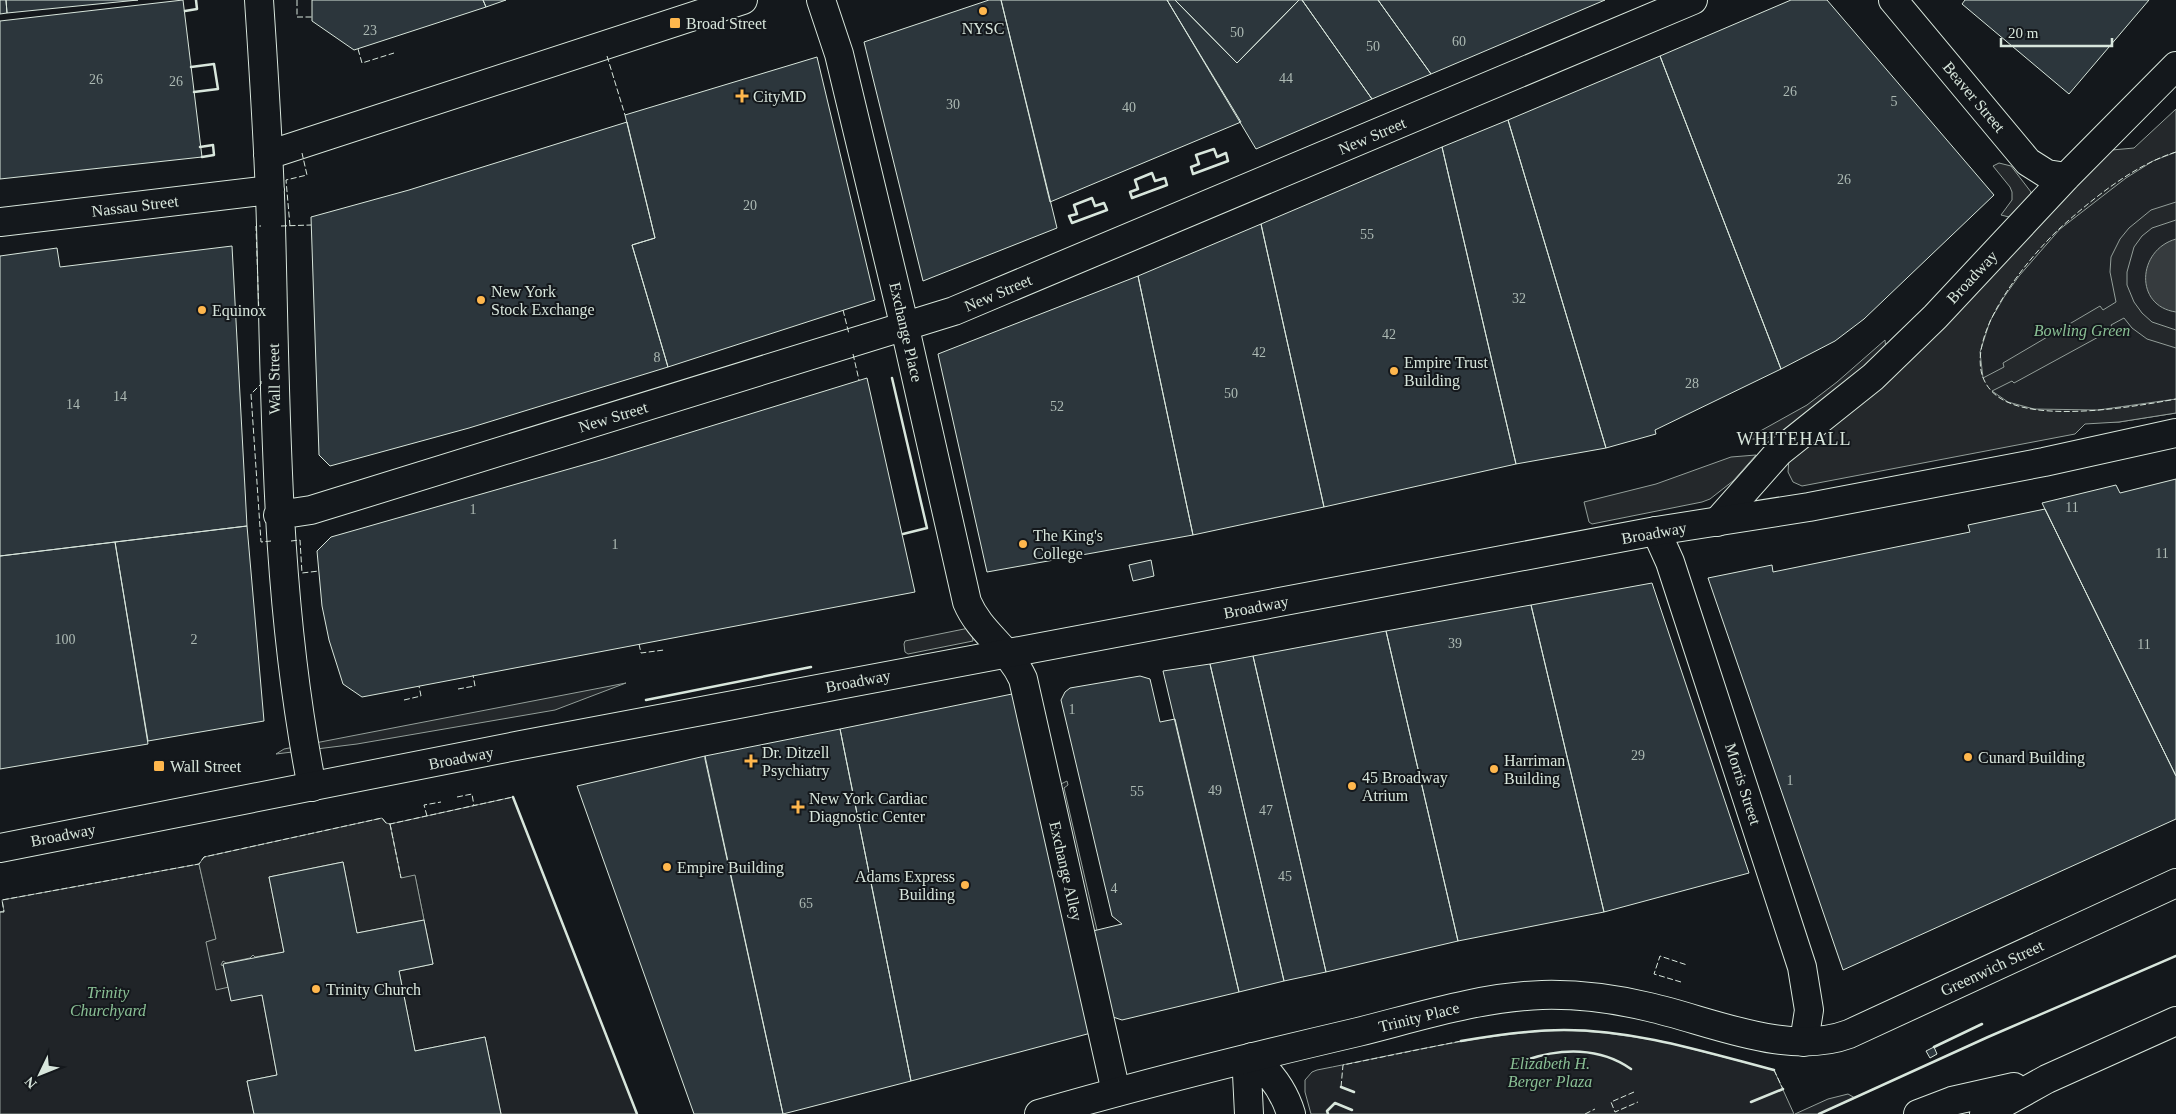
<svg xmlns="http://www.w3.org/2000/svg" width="2176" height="1114" viewBox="0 0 2176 1114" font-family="Georgia,serif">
  <rect width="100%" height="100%" fill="#14181c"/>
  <path fill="#202428" stroke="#939e99" d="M2176 140V413L2119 422 2040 421 1979 391 1970 358 2031 245Z
    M1067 781 1068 785 1064 788 1097 930 1093 931 1060 787 1061 784Z
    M513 797 637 1114H501L485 1037 415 1051 399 971 433 964 415 876 401 878 390 824Z
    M199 864 216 939 206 942 229 987 231 1000 262 995 277 1075 247 1081 254 1114H0V912L4 911 2 900Z
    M1566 1030 1606 1033 1661 1041 1774 1070 1794 1114H1311L1305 1092V1080L1312 1072 1317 1070C1400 1054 1481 1033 1566 1030Z
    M1848 1094 1855 1098 1819 1114H1795L1828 1099Z"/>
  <path fill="#24282b" stroke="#939e99" d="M2176 109V152L2153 161 2126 178 2060 229 2019 276 2004 297 1990 321 1980 352 1983 378 2004 367 2003 363 2100 306 2103 310 2116 302 2110 272 2111 257 2120 239 2129 228 2151 210 2176 202V220L2152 228 2142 236 2134 247 2127 272V285L2134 302 2142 313 2152 322 2176 330V348L2147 339 2132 328 2124 318 2111 325 2113 329 2014 383 2012 381 1992 391 2008 402 2034 409 2098 410 2176 399V413L2119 422 2085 424 2075 434 1802 486 1793 482 1788 472 1789 458 2112 150 2134 148Z
    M1999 163 2011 166 2031 192 2030 196 2013 218 2001 215 2012 200V192L2010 187 1993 166Z
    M1885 340 1886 350 1792 427 1765 439H1746L1807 405 1837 382Z
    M1756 455 1733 481 1710 499 1702 502 1592 524 1589 522 1584 502 1656 484 1731 457Z
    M969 628 972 631 973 641 908 654 905 652 904 644 905 641Z
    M626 683 555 710 357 744 276 754 284 749Z
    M382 818 386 823 390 824 401 878 415 875 424 920 357 933 343 862 269 877 284 952 255 957 253 955 250 958 226 963 223 961 221 965 224 966 229 987 216 990 206 942 216 939 199 864 204 857Z"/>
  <path fill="#363b3e" stroke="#939e99" d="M2176 239V312C2134 306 2137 250 2176 239Z"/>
  <path fill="#2c363c" stroke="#d8e6dc" d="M0 0H6L7 13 0 14Z
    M6 0H138L7 13Z
    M183 0 202 157 0 179V21Z
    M312 0H483L486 7 354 50 312 21Z
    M483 0H506L486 7Z
    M989 0H1001L1057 228 923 281 864 42Z
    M1001 0H1167L1241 122 1050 202Z
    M1167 0H1175L1237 63 1299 0H1302L1372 99 1256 149Z
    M1175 0H1299L1237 63Z
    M1302 0H1378L1431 74 1372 99Z
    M1378 0H1605L1431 74Z
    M1791 0H1827L1994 195 1864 319 1835 341 1781 369 1660 56Z
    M1965 0H2149L2069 94 1962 4Z
    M1660 56 1781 369 1655 430 1656 434 1606 448 1508 120Z
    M817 57 875 300 668 367 632 245 655 238 625 115Z
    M1508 120 1606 448 1516 464 1442 147Z
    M627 122 655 238 632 245 668 367 469 428 330 466 319 455 311 217 409 190Z
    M1442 147 1516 464 1324 507 1261 224Z
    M1261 224 1324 507 1193 535 1138 276Z
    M232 246 247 526 0 556V256L57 248 60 267Z
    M1138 276 1193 535 987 572 938 354Z
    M867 378 915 592 362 697 343 684 329 640 322 606 317 551 331 537 604 459Z
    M2176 479V776L2042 503 2116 485 2120 493Z
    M2045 509 2176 776V819L1843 970 1708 578 1772 565 1773 572 1970 532 1968 525Z
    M247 526 264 721 148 741 115 542Z
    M115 542 148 744 0 769V556Z
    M1151 560 1154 576 1133 581 1129 565Z
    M1652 583 1749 873 1604 912 1531 605Z
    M1531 605 1604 912 1458 941 1386 631Z
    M1386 631 1458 941 1326 972 1253 656Z
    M1253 656 1326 972 1284 981 1210 664Z
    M1210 664 1284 981 1239 992 1163 671Z
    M1140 676 1150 679 1160 722 1175 719 1239 992 1122 1020 1110 1016 1093 931 1122 924 1112 916 1061 700 1065 692 1070 688Z
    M1017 693 1091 1033 911 1081 840 729Z
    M840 729 911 1081 783 1114 705 756Z
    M705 756V759L783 1114H694L577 786Z
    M343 862 357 933 424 920 433 964 399 971 415 1051 485 1037 501 1114H254L247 1081 277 1075 262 995 231 1001 223 964 284 952 269 877Z
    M1934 1047 1937 1054 1930 1058 1926 1051Z"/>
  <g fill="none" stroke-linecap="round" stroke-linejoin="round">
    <g stroke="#d8e6dc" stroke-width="30">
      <path id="minor" d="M259 0C264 75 269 150 271 226 276 416 275 599 312 787
        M821 0 839 54 905 328 967 602C980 633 1009 648 1023 679L1116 1092
        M1893 0 2028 162 2047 174 2066 177
        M268 155 743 0
        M0 222 270 190
        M278 515 311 510 954 311 1693 0
        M1717 522 1779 452 1873 377 1935 317 2066 177 2176 66
        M1656 531 1670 562 1802 967 1809 1010 1804 1042
        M1249 1114 1247 1074 1252 1057C1271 1073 1284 1090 1291 1114"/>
    </g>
    <g stroke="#d8e6dc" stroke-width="30">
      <path id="major" d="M0 848 521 745 1656 531 1809 507 2044 462 2176 433
        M1039 1114C1145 1083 1251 1057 1358 1032 1418 1017 1480 997 1542 995 1578 994 1615 999 1649 1007 1711 1021 1787 1057 1849 1034L2176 883"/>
    </g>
    <g stroke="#d8e6dc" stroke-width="30">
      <path id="highway" d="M1918 1114 1952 1101 2014 1087
        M1984 1114 2047 1079 2176 1021"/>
    </g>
    <use href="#minor" stroke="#14181c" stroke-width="28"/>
    <use href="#major" stroke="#14181c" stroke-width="28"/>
    <use href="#highway" stroke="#14181c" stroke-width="28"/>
    <path stroke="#d8e6dc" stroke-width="1" stroke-dasharray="6 2.5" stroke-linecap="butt" d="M297 0V17H312
      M358 49 362 63 394 53
      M607 56 625 115
      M2176 152C2134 165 2092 199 2059 229 2027 259 1945 356 1997 396 2033 424 2134 407 2176 399
      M281 226 311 225
      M290 226 286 180 307 175 302 153
      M843 310 849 334
      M259 316 256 226H261
      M853 354 859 380
      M261 381V384L251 394 261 542 271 541
      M291 541 300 540 302 573 319 571
      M639 644 641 653 664 650
      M458 689 475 686 473 675
      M404 700 421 696 419 686
      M457 797 472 794 474 806
      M427 816 424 805 441 802
      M390 824 401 878
      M0 912H4L2 900 199 864 204 857 382 818 386 823 390 824 513 797
      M1681 982 1654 974 1660 956 1687 965
      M1774 1070 1783 1089
      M1341 1087 1343 1065 1461 1041
      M1634 1092 1611 1102 1615 1112 1638 1102
      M1328 1114 1327 1111 1335 1103
      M1585 1114 1595 1109
      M1819 1114 1988 1037 2176 956"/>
    <path stroke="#d8e6dc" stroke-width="2.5" d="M185 11 197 9 196 0
      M191 67 214 64 218 89 194 92
      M200 147 213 145 214 155 202 157
      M1214 149 1217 157 1226 153 1228 161 1193 174 1191 167 1199 164 1196 155Z
      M1152 173 1155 181 1165 178 1167 185 1132 198 1130 192 1138 189 1135 180Z
      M1092 198 1095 206 1104 203 1107 210 1072 223 1069 216 1077 214 1074 205Z
      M892 378 927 528 903 534
      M646 700 811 667
      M513 797 637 1114
      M1461 1041C1495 1035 1529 1030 1564 1030 1636 1030 1705 1052 1774 1070
      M1934 1047 1982 1024
      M1526 1060C1561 1048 1600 1047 1631 1069
      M1341 1087 1354 1092
      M1751 1102 1783 1089
      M1328 1114 1327 1111 1335 1103 1352 1110
      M1819 1114 1988 1037 2176 956"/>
  </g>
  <g fill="#ffb74d" stroke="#14181c" stroke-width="2">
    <circle cx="983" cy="11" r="5"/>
    <rect x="669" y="17" width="12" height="12" rx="2.5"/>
    <path d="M739.5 88.5h5v5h5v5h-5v5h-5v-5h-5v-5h5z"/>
    <circle cx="481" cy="300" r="5"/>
    <circle cx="202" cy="310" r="5"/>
    <circle cx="1394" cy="371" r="5"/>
    <circle cx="1023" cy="544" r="5"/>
    <circle cx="1968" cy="757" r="5"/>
    <path d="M748.5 753.5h5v5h5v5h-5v5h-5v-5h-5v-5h5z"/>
    <rect x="153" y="760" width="12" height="12" rx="2.5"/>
    <circle cx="1494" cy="769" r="5"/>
    <circle cx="1352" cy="786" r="5"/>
    <path d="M795.5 799.5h5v5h5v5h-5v5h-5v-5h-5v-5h5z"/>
    <circle cx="667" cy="867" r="5"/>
    <circle cx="965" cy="885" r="5"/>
    <circle cx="316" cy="989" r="5"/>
  </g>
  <g text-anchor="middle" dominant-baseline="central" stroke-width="4" stroke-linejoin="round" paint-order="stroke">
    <g font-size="14" fill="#adbab4">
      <text x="370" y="30">23</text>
      <text x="1237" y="32">50</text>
      <text x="1459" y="41">60</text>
      <text x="1373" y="46">50</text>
      <text x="1286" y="78">44</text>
      <text x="96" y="79">26</text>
      <text x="176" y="81">26</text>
      <text x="1790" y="91">26</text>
      <text x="1894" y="101">5</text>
      <text x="953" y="104">30</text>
      <text x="1129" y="107">40</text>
      <text x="1844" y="179">26</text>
      <text x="750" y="205">20</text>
      <text x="1367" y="234">55</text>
      <text x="1519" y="298">32</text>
      <text x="1389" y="334">42</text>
      <text x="1259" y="352">42</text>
      <text x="657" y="357">8</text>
      <text x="1692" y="383">28</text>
      <text x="1231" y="393">50</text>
      <text x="120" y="396">14</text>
      <text x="73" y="404">14</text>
      <text x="1057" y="406">52</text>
      <text x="2072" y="507">11</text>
      <text x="473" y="509">1</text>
      <text x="615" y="544">1</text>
      <text x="2162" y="553">11</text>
      <text x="65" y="639">100</text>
      <text x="194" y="639">2</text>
      <text x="1455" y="643">39</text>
      <text x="2144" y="644">11</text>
      <text x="1072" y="709">1</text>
      <text x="1638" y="755">29</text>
      <text x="1790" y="780">1</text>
      <text x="1215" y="790">49</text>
      <text x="1137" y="791">55</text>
      <text x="1266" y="810">47</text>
      <text x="1285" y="876">45</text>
      <text x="1114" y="888">4</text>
      <text x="806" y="903">65</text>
    </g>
    <g font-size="16" fill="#d8e6dc" stroke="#14181c" text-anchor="start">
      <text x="686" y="23">Broad Street</text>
      <text x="983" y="28" text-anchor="middle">NYSC</text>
      <text x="753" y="96">CityMD</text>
      <text x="491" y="291">New York<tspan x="491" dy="18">Stock Exchange</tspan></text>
      <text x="212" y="310">Equinox</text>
      <text x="1404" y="362">Empire Trust<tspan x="1404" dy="18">Building</tspan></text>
      <text x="1033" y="535">The King's<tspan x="1033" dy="18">College</tspan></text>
      <text x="762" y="752">Dr. Ditzell<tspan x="762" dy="18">Psychiatry</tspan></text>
      <text x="1978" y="757">Cunard Building</text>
      <text x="1504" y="760">Harriman<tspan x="1504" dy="18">Building</tspan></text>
      <text x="170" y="766">Wall Street</text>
      <text x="1362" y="777">45 Broadway<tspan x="1362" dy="18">Atrium</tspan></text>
      <text x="809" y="798">New York Cardiac<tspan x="809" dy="18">Diagnostic Center</tspan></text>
      <text x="677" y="867">Empire Building</text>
      <text x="955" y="876" text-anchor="end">Adams Express<tspan x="955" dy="18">Building</tspan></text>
      <text x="326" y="989">Trinity Church</text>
    </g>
    <g font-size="16" fill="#d8e6dc" stroke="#14181c">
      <text transform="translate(1974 97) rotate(50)">Beaver Street</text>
      <text transform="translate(1372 136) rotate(-23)">New Street</text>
      <text transform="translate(135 206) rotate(-7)">Nassau Street</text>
      <text transform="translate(1972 277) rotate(-47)">Broadway</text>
      <text transform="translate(998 293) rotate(-23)">New Street</text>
      <text transform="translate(906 332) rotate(77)">Exchange Place</text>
      <text transform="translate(274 379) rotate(-91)">Wall Street</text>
      <text transform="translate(613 417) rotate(-17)">New Street</text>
      <text transform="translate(1654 533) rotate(-10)">Broadway</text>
      <text transform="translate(1256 607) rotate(-11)">Broadway</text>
      <text transform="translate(858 681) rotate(-11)">Broadway</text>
      <text transform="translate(461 758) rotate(-11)">Broadway</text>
      <text transform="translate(1743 784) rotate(72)">Morris Street</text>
      <text transform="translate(63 835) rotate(-11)">Broadway</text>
      <text transform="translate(1066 871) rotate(77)">Exchange Alley</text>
      <text transform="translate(1992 968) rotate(-25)">Greenwich Street</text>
      <text transform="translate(1419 1017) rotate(-14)">Trinity Place</text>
    </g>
    <g font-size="16" font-style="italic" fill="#8ac095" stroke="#14181c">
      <text x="2082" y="330">Bowling Green</text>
      <text x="108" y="992">Trinity<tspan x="108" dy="18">Churchyard</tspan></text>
      <text x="1550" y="1063">Elizabeth H.<tspan x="1550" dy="18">Berger Plaza</tspan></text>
    </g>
    <g font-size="18" letter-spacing="1" fill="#d8e6dc" stroke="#14181c">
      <text x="1794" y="439">WHITEHALL</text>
    </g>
  </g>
  <g transform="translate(40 1074) rotate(227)" stroke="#14181c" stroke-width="4" paint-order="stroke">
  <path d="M0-4L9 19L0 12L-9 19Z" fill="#d8e6dc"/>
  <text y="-8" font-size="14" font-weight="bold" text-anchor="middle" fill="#d8e6dc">N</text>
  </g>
  <path d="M2001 38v8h111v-8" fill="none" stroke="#d8e6dc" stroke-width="2.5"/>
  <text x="2008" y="38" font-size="15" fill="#d8e6dc" stroke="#14181c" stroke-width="4" paint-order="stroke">20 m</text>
</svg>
